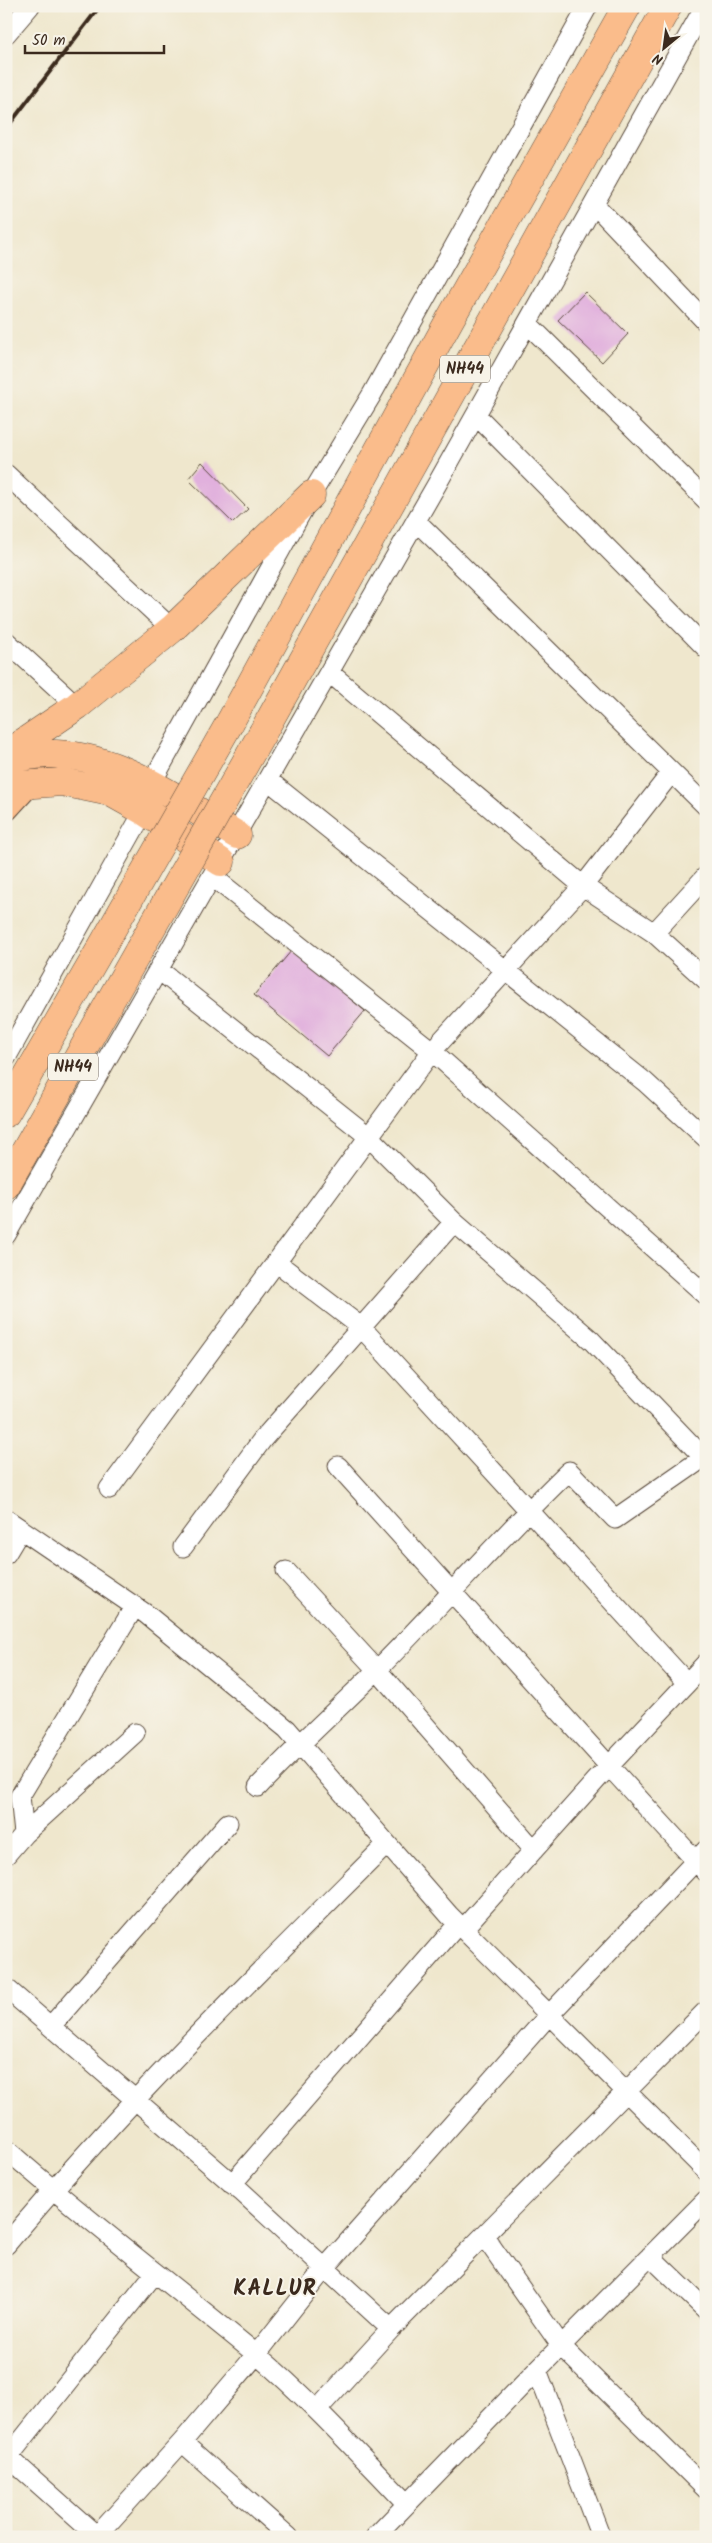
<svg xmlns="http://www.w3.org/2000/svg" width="712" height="2543" viewBox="0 0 712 2543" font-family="Kalam,sans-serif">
  <rect width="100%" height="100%" fill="#f7f3e8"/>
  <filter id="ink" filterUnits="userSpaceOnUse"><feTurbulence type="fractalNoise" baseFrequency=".02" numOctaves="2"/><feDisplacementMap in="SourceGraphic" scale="10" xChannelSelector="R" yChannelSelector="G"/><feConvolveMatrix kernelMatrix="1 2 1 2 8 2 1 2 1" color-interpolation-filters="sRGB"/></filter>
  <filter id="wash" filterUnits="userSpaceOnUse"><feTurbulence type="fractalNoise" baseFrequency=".0096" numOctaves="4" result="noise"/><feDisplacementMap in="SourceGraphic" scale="20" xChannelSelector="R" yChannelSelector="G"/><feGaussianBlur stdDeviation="1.12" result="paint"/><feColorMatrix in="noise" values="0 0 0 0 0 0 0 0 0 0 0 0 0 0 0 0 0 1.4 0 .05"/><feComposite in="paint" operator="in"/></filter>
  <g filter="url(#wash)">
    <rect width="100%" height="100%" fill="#efe7cd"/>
    <g id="blocks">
      <path fill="#e1b0dd" d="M585 292 628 334 602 362 558 320Z
        M202 462 248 509 233 523 188 479Z
        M292 950 365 1011 327 1056 254 995Z"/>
    </g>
  </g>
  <g filter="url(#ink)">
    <use href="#blocks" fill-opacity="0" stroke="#564638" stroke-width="1"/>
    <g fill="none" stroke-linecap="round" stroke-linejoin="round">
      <g stroke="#564638" stroke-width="21">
        <path id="minor" d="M6 34 30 6
          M595 205 706 322
          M528 324 706 500
          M476 415 706 648
          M6 474 172 629
          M416 521 706 806
          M6 641 77 706
          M330 673 583 886 654 933 706 980
          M268 780 645 1082 706 1138
          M213 877 432 1051 706 1295
          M654 933 706 876
          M159 970 368 1136 454 1222 591 1340 706 1460
          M6 1058 144 811 151 784 311 495 371 396 588 6
          M6 1235 437 484 705 6
          M276 1262 361 1327 687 1683
          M338 1466 609 1766 706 1663
          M109 1489 432 1051 583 886 671 773
          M6 1519 146 1614 287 1729 449 1915 706 2171
          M183 1547 262 1440 454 1222
          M6 1554 21 1529
          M286 1571 377 1670 534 1850
          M258 1787C296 1746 338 1709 377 1670 442 1605 502 1535 569 1471L615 1519 703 1458
          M24 1834 135 1733
          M6 1855 24 1834 20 1796 135 1606
          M463 1929 609 1766 706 1872
          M6 1988 242 2192 391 2329
          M51 2026 228 1823
          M6 2149C87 2221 173 2285 256 2354 310 2400 358 2453 407 2504
          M232 2184 458 1924
          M484 2236 562 2347 706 2489
          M6 2245C124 2104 257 1974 387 1844
          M650 2256 706 2310
          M537 2370 601 2537
          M317 2410 391 2329 706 2011
          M182 2442 289 2537
          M6 2455 98 2537
          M6 2460 155 2273
          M96 2537 182 2442 256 2355 324 2269 549 2015 706 1850
          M375 2537 537 2370 706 2200"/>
      </g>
      <g stroke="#564638" stroke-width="26">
        <path id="major" d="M6 809 29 784"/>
      </g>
      <g stroke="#564638" stroke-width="29">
        <path id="highway" d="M229 724 449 321 627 6
          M263 732 668 6
          M6 754 77 706 172 629 311 495
          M6 759C22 757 40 753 56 754 123 757 181 802 237 835
          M6 786 62 782 110 792 144 811 221 862
          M6 1113 108 936
          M6 1185 139 950"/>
      </g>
      <use href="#minor" stroke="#fff" stroke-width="19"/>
      <use href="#major" stroke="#fabc8b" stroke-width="24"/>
      <use href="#highway" stroke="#fabc8b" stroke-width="28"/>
      <path stroke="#3b2a1e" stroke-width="4" d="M6 129 100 6"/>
      <g stroke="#564638" stroke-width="29" stroke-linecap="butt">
        <path id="highway-bridge" d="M108 936 229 724
          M139 950 263 732"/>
      </g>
      <use href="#highway-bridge" stroke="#fabc8b" stroke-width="28"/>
    </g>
  </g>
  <g text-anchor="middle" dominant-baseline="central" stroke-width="4" stroke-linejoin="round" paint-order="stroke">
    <g fill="#f7f3e8" stroke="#73665b" stroke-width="1">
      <rect x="440" y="355.5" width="50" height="27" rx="4"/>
      <rect x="48" y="1053.5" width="50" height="27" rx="4"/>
    </g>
    <g font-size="16" font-weight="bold" fill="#3b2a1e">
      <text x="465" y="369">NH44</text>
      <text x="73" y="1067">NH44</text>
    </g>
    <g font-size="22" font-weight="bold" letter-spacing="1" fill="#3b2a1e" stroke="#f7f3e8">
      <text x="275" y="2289">KALLUR</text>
    </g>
  </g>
  <rect width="712" height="2543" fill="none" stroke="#f7f3e8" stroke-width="25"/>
  <g transform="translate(664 48) rotate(209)" stroke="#f7f3e8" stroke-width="4" paint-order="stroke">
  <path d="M0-4L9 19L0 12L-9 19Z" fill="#3b2a1e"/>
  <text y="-8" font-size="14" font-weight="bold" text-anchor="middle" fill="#3b2a1e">N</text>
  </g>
  <path d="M25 45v8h139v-8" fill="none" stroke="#3b2a1e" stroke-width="2.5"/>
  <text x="32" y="45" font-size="15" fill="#3b2a1e" stroke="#f7f3e8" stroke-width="4" paint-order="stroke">50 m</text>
</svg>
